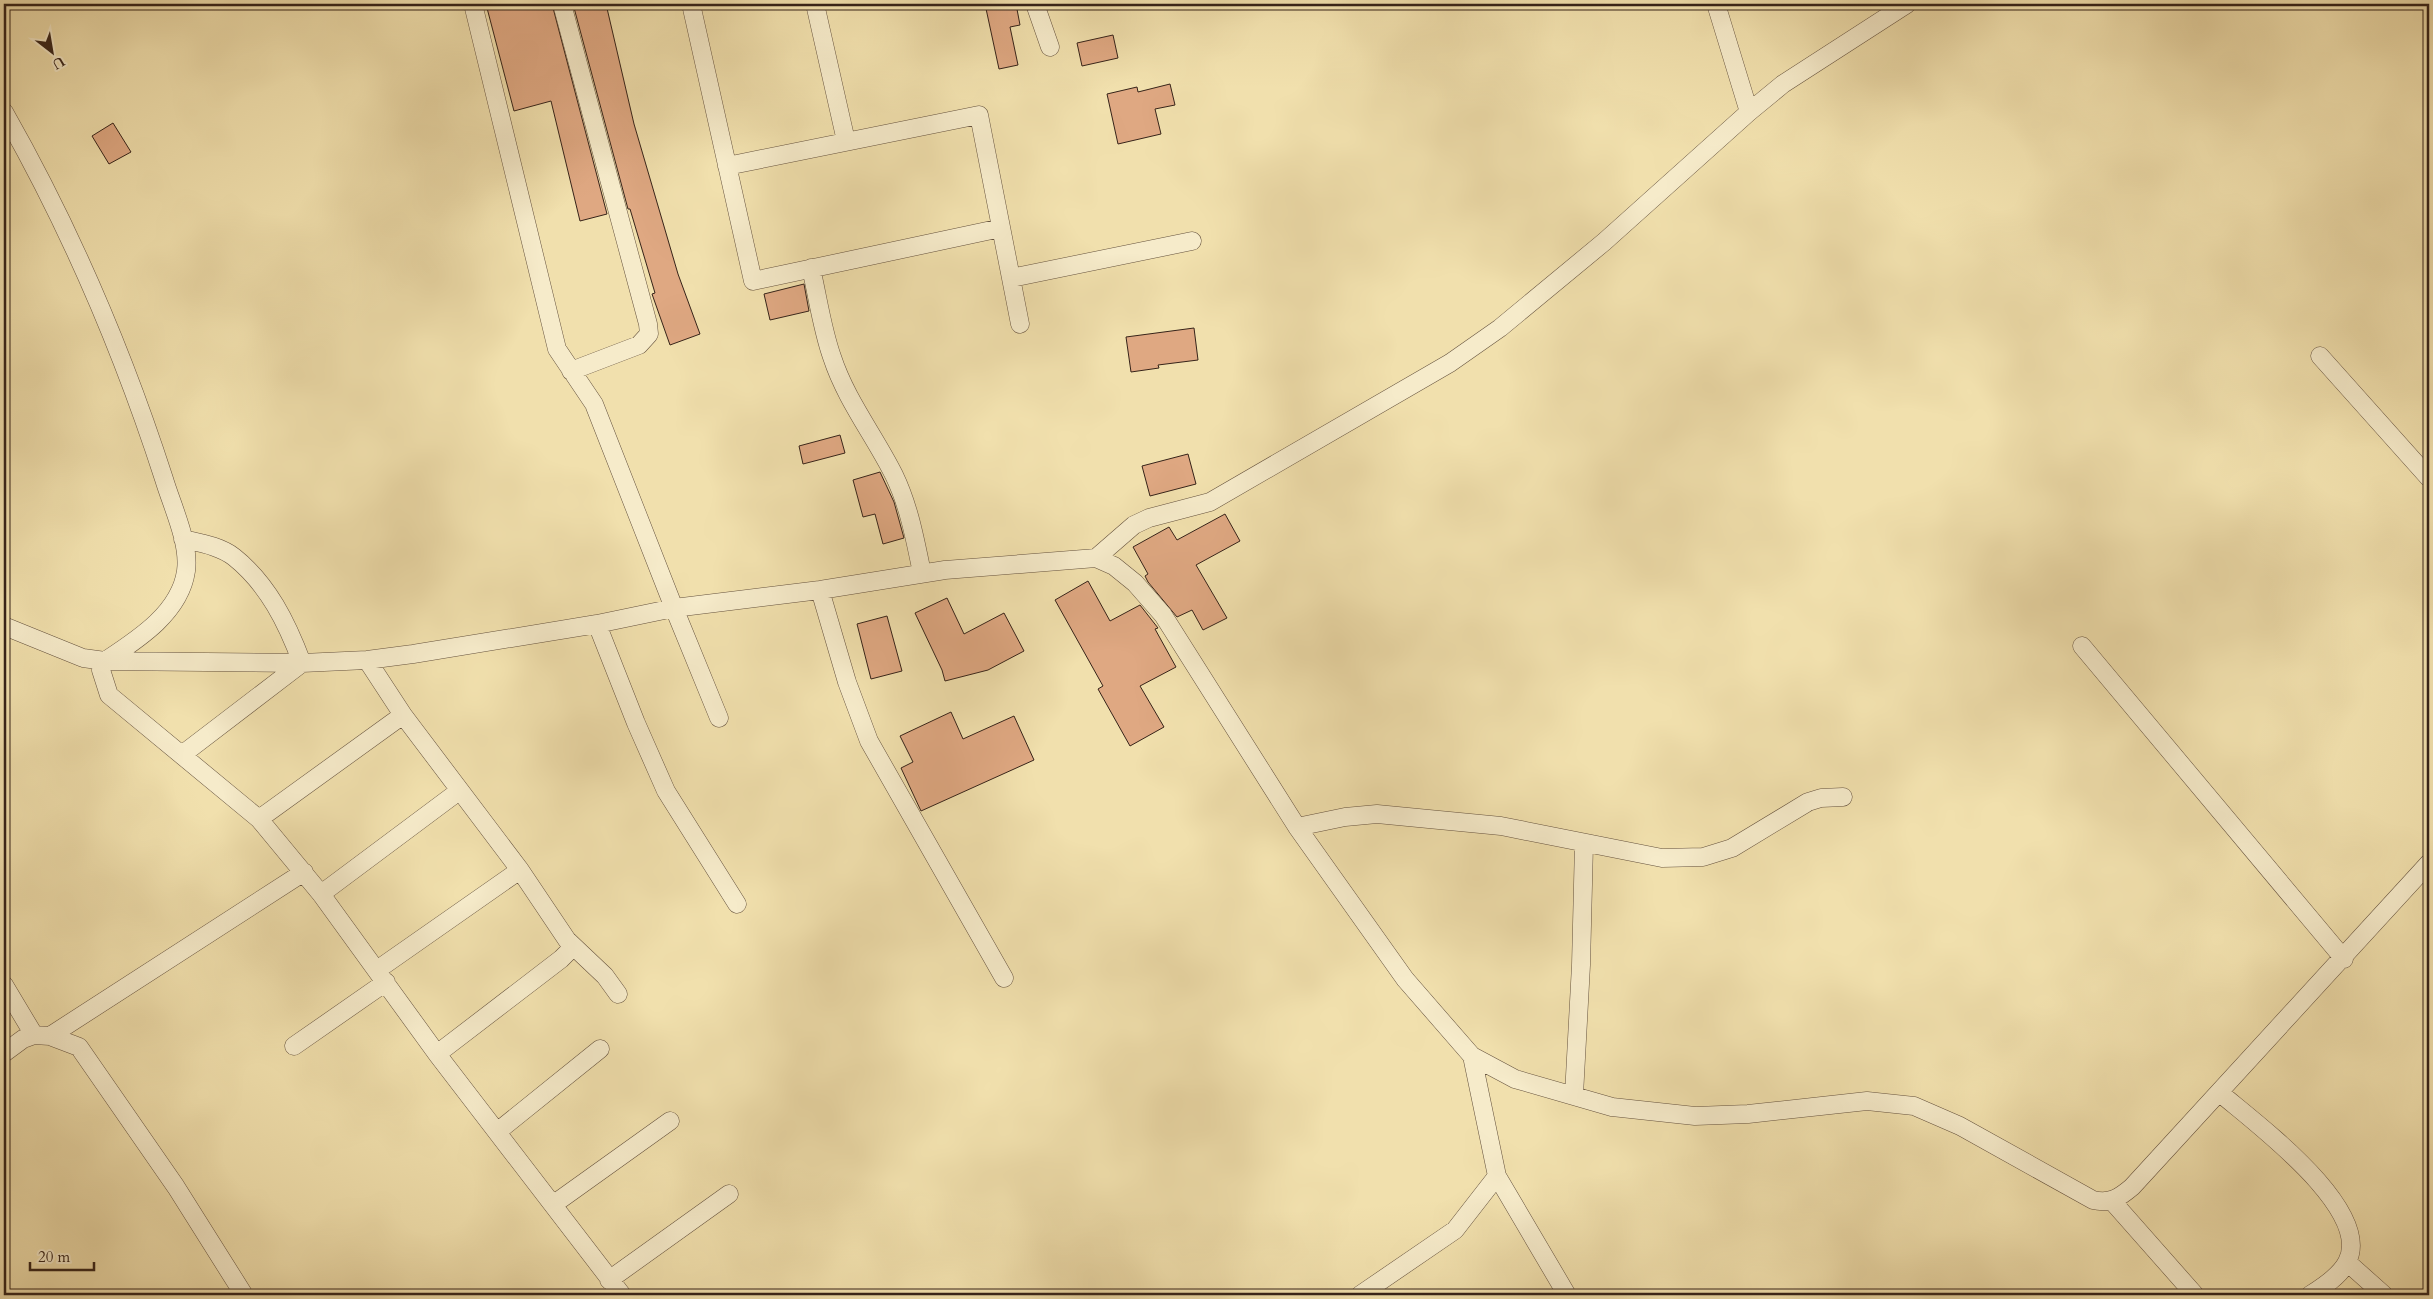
<svg xmlns="http://www.w3.org/2000/svg" width="2433" height="1299" viewBox="0 0 2433 1299" font-family="Cardo,serif">
  <rect width="100%" height="100%" fill="#f1e0ad"/>
  <filter id="stains"><feTurbulence type="fractalNoise" baseFrequency=".004" numOctaves="4"/><feColorMatrix values="0 0 0 0 .2 0 0 0 0 .09 0 0 0 0 .02 0 0 0 .5 -.17"/></filter>
  <radialGradient id="worn" r=".72"><stop offset=".6" stop-color="#630" stop-opacity="0"/><stop offset="1" stop-color="#630" stop-opacity=".3"/></radialGradient>
  <path fill="#dfa882" stroke="#362319" d="M502 4H552L607 214 580 221 551 101 514 111 487 8Z
    M573 4H606L634 124 678 274 700 334 670 345 652 294 655 293 630 209H628Z
    M985 4H1016L1020 25 1010 27 1018 65 999 69Z
    M1113 35 1118 58 1082 66 1077 43Z
    M1170 84 1175 105 1155 109 1161 134 1118 144 1107 94 1137 87 1138 92Z
    M113 123 131 152 109 164 92 136Z
    M804 284 809 311 770 320 764 294Z
    M1194 328 1198 360 1158 365 1159 368 1131 372 1126 337Z
    M840 435 845 453 803 464 799 446Z
    M1188 454 1196 484 1150 496 1142 466Z
    M880 472 894 502 904 538 883 544 875 514 863 517 853 480Z
    M1225 514 1240 541 1196 565 1227 618 1203 630 1192 610 1177 617 1148 582 1145 576 1148 574 1133 547 1169 527 1177 540Z
    M1088 581 1110 621 1140 605 1158 628 1155 629 1176 667 1140 686 1164 727 1130 746 1098 689 1103 686 1055 600Z
    M947 598 964 634 1004 613 1024 651 988 670 945 681 942 670 915 613Z
    M887 616 902 671 871 679 857 624Z
    M951 712 963 739 1014 716 1034 760 921 811 901 768 913 762 900 736Z"/>
  <g fill="none" stroke-linecap="round" stroke-linejoin="round">
    <g stroke="#65523e" stroke-width="19">
      <path id="street" d="M473 4 557 349 594 404 674 608 719 718
        M562 4 648 324 649 334 639 345 571 371
        M691 4 753 281 1001 228
        M815 4 846 141
        M1035 4 1050 47
        M1716 4 1749 112
        M4 112C70 228 123 352 164 479 172 506 190 543 186 571 180 613 137 640 105 661L101 670 109 695 259 819 321 894 437 1054 622 1295
        M727 166 979 115 1020 324
        M811 268C818 298 822 329 832 357 846 400 874 435 894 475 909 506 915 539 922 573
        M1011 278 1192 241
        M2320 356 2429 478
        M1096 558 1134 525 1149 518 1210 502 1450 363 1500 328 1604 242 1749 112 1783 84 1907 4
        M820 590 847 682 869 741 1004 978
        M597 624 636 723 666 791 737 904
        M4 626 83 658 105 661 302 663 367 660 413 654 597 624 674 608 820 590 945 570 1096 558 1114 566 1135 583 1163 615 1297 827 1405 979 1472 1056 1515 1079 1612 1107 1695 1116 1748 1114 1867 1101 1914 1106 1960 1126 2093 1200C2110 1204 2119 1198 2132 1187L2429 863
        M2082 646 2344 959
        M367 660 403 715 520 870 567 940 605 976 618 994
        M183 754 302 663C287 623 268 584 234 557 220 546 200 543 183 539
        M259 819 403 715
        M1297 827 1345 817 1377 814 1501 826 1662 858 1703 857 1732 848 1808 802 1821 798 1843 797
        M321 894 459 791
        M377 970 520 870
        M4 985 34 1035 23 1039 4 1053
        M34 1035 50 1036 79 1047 176 1187 244 1295
        M50 1036 304 872
        M294 1046 386 982
        M437 1054 561 959 573 947
        M1472 1056 1497 1176 1567 1295
        M2220 1093C2255 1123 2374 1210 2347 1262 2340 1276 2323 1287 2310 1295
        M1574 1095 1581 965 1584 844
        M497 1132 600 1049
        M2112 1201 2195 1295
        M554 1204 670 1121
        M2347 1262 2384 1295
        M609 1280 729 1194
        M1360 1295 1455 1230 1497 1176"/>
    </g>
    <use href="#street" stroke="#f6ebca" stroke-width="18"/>
  </g>
  <rect width="2433" height="1299" fill="none" stroke="#f1e0ad" stroke-width="20"/>
  <rect x="5" y="5" width="2423" height="1289" fill="none" stroke="#362319" stroke-width="2.5"/>
  <rect x="10" y="10" width="2413" height="1279" fill="none" stroke="#362319"/>
  <g transform="translate(52 52) rotate(149)" stroke="#f6ebca" stroke-width="4" paint-order="stroke">
  <path d="M0-4L9 19L0 12L-9 19Z" fill="#362319"/>
  <text y="-8" font-size="14" font-weight="bold" text-anchor="middle" fill="#362319">U</text>
  </g>
  <path d="M30 1262v8h64v-8" fill="none" stroke="#362319" stroke-width="2.5"/>
  <text x="38" y="1262" font-size="15" fill="#362319" stroke="#f6ebca" stroke-width="4" paint-order="stroke">20 m</text>
  <rect width="100%" height="100%" filter="url(#stains)"/>
  <rect width="100%" height="100%" fill="url(#worn)"/>
</svg>
